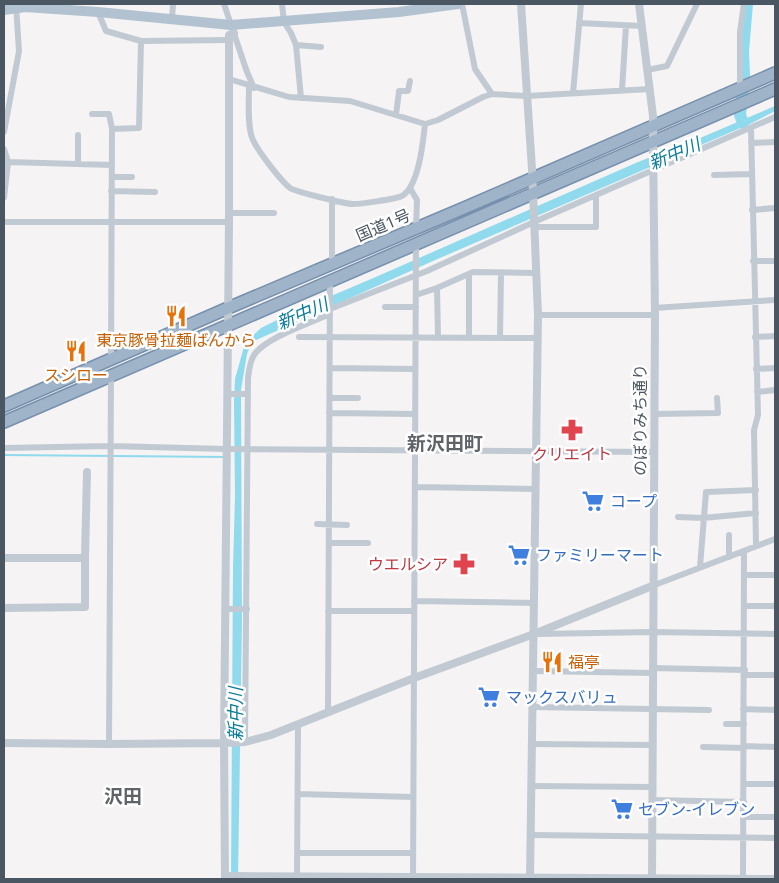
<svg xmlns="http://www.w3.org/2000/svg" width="779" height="883" viewBox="0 0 779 883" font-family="'Noto Sans','Noto Sans JP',sans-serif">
  <rect width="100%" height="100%" fill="#f5f3f3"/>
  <path fill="#90daee" d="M775 106V111L752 123 433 261 252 342 247 354 241 390 242 621 238 879H231L233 569 235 496 234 401 235 379 245 343 261 328 289 314 378 276 638 162 686 143V144Z"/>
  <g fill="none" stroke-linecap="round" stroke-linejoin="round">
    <path stroke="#90daee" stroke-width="2" d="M4 455 225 457"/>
    <path stroke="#90daee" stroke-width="12" d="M743 123 740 115 744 75 743 51 747 4"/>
    <g stroke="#7690ad" stroke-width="14">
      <path id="trunk" d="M4 406 228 308 464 208 775 73
        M4 422 775 89"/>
    </g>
    <path stroke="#c1cad2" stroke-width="6" d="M224 4 247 72 254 88
      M282 4 284 22 291 33 296 45 301 98
      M462 4 475 69 492 94
      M98 12 106 31 141 41 139 128 112 129 111 359
      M172 19 173 4
      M579 23 642 26
      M141 41 229 40
      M296 45 321 47
      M647 70 667 66 697 4
      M229 79 289 97 350 101 425 124 438 120 483 97 492 94 527 96 650 89
      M249 86C249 100 247 128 253 140 258 151 280 180 290 188 296 192 346 204 353 204 361 204 396 199 402 196 419 186 423 142 425 124
      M740 88V32L744 4
      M622 90 626 26
      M573 93 581 4
      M92 114H109L112 129
      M396 115 399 91H408L410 81
      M751 128 758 415 754 430 756 546
      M4 132 19 51 16 5
      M751 143 775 142
      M4 149 8 162 4 198
      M8 162 112 165
      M78 164V135
      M714 175 751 174
      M112 177H132
      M410 188 417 200 416 229
      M111 191 155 192
      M752 210 775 208
      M229 213H274
      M4 222H229
      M534 227H596V196
      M753 261H775
      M332 264V199
      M469 274V337
      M437 288 438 337
      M416 295 437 288 473 272 536 273
      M385 307H416
      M654 308 775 300
      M330 309 427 271 534 222 775 117
      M538 315H655
      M299 337 537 338
      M500 337 501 273
      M755 337 775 336
      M330 368 415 369
      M756 369 775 368
      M757 392 775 390
      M227 394H248
      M330 398H358
      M329 413 415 414
      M654 414 718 413 717 398
      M4 448 110 446 226 449 654 452
      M415 487 535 489
      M678 517 703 518 756 513
      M317 524 347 525
      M329 543H368
      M729 557V535
      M700 567 706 492 756 490
      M745 575H775
      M652 586 775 539
      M414 601 534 603
      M745 606H775
      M225 609H247
      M328 611H414
      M538 634 652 632 775 634
      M652 668 745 670
      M533 671 652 673
      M745 675H775
      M533 707 709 710
      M743 709 775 710
      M328 711 330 280
      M726 724H744
      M245 742 248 378C249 370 250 361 254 355 265 338 310 323 330 314
      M109 744 111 376
      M532 744 652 745
      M744 746 775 747
      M703 747 744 748
      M744 784H775
      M531 786 652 787
      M298 794 413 797
      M652 800 744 802
      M744 817H775
      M531 835 775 838
      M298 853H413
      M225 875 775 878
      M297 878 298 725
      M413 879 416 243
      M743 879 744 551"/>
    <path stroke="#c1cad2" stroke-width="8" d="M521 4 532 169 538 315 530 879
      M639 4 653 116V141L655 315 652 879
      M4 558H85L87 472
      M4 608 85 607V558
      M4 743 109 744 224 743 245 742 271 735 414 678 534 634 652 586
      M225 879 224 743 229 222V35L234 33"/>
    <path stroke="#b3c2d1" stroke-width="10" d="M4 10 25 7 98 12 231 25 399 12 458 4"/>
    <use href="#trunk" stroke="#9fb4c9" stroke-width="11"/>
  </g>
  <defs>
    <g id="restaurant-bare" transform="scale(1.725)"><path d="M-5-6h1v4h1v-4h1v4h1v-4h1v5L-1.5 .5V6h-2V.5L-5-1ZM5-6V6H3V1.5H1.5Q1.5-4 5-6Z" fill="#e8710a" stroke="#fff" stroke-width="2.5" paint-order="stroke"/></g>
    <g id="pharmacy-bare" transform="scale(1.725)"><path d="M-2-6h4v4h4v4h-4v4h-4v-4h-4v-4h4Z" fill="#e0444e" stroke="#fff" stroke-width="2.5" paint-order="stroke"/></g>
    <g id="supermarket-bare" transform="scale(1.725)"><path d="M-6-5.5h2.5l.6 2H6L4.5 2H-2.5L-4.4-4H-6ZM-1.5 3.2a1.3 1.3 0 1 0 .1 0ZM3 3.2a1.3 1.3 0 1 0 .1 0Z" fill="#3f7fe0" stroke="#fff" stroke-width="2.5" paint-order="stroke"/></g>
  </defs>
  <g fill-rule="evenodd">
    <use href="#restaurant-bare" x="176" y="316"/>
    <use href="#restaurant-bare" x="76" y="351"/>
    <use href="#pharmacy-bare" x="572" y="430"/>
    <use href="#supermarket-bare" x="593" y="501"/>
    <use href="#supermarket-bare" x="519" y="555"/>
    <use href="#pharmacy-bare" x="464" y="564"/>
    <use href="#restaurant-bare" x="552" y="662"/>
    <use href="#supermarket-bare" x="489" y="697"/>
    <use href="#supermarket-bare" x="622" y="809"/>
  </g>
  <g text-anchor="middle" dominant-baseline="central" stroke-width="5" stroke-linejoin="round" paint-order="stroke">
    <g font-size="16" fill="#4a5661" stroke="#fff">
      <text transform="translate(383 225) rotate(-23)">国道1号</text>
      <text transform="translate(640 420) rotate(-90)">のぼりみち通り</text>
    </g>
    <g font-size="16" fill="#c56008" stroke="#fff">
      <text x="176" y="340">東京豚骨拉麺ばんから</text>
      <text x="76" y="375">スシロー</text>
      <text x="568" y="662" text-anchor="start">福亭</text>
    </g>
    <g font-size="16" fill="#be3a42" stroke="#fff">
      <text x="572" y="454">クリエイト</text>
      <text x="448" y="564" text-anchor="end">ウエルシア</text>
    </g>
    <g font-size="16" fill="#366cbe" stroke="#fff" text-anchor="start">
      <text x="610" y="501">コープ</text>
      <text x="536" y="555">ファミリーマート</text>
      <text x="506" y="697">マックスバリュ</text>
      <text x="638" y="809">セブン-イレブン</text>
    </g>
    <g font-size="18" font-style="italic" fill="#0c7c9b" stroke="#fff">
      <text transform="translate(674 153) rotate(-23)">新中川</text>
      <text transform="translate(302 313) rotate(-23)">新中川</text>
      <text transform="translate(235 714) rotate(-90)">新中川</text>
    </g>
    <g font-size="19" font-weight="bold" fill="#5f6368" stroke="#fff">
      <text x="445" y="443">新沢田町</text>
      <text x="123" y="796">沢田</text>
    </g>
  </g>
  <rect width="779" height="883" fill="none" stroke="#4a5661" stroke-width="10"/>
</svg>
